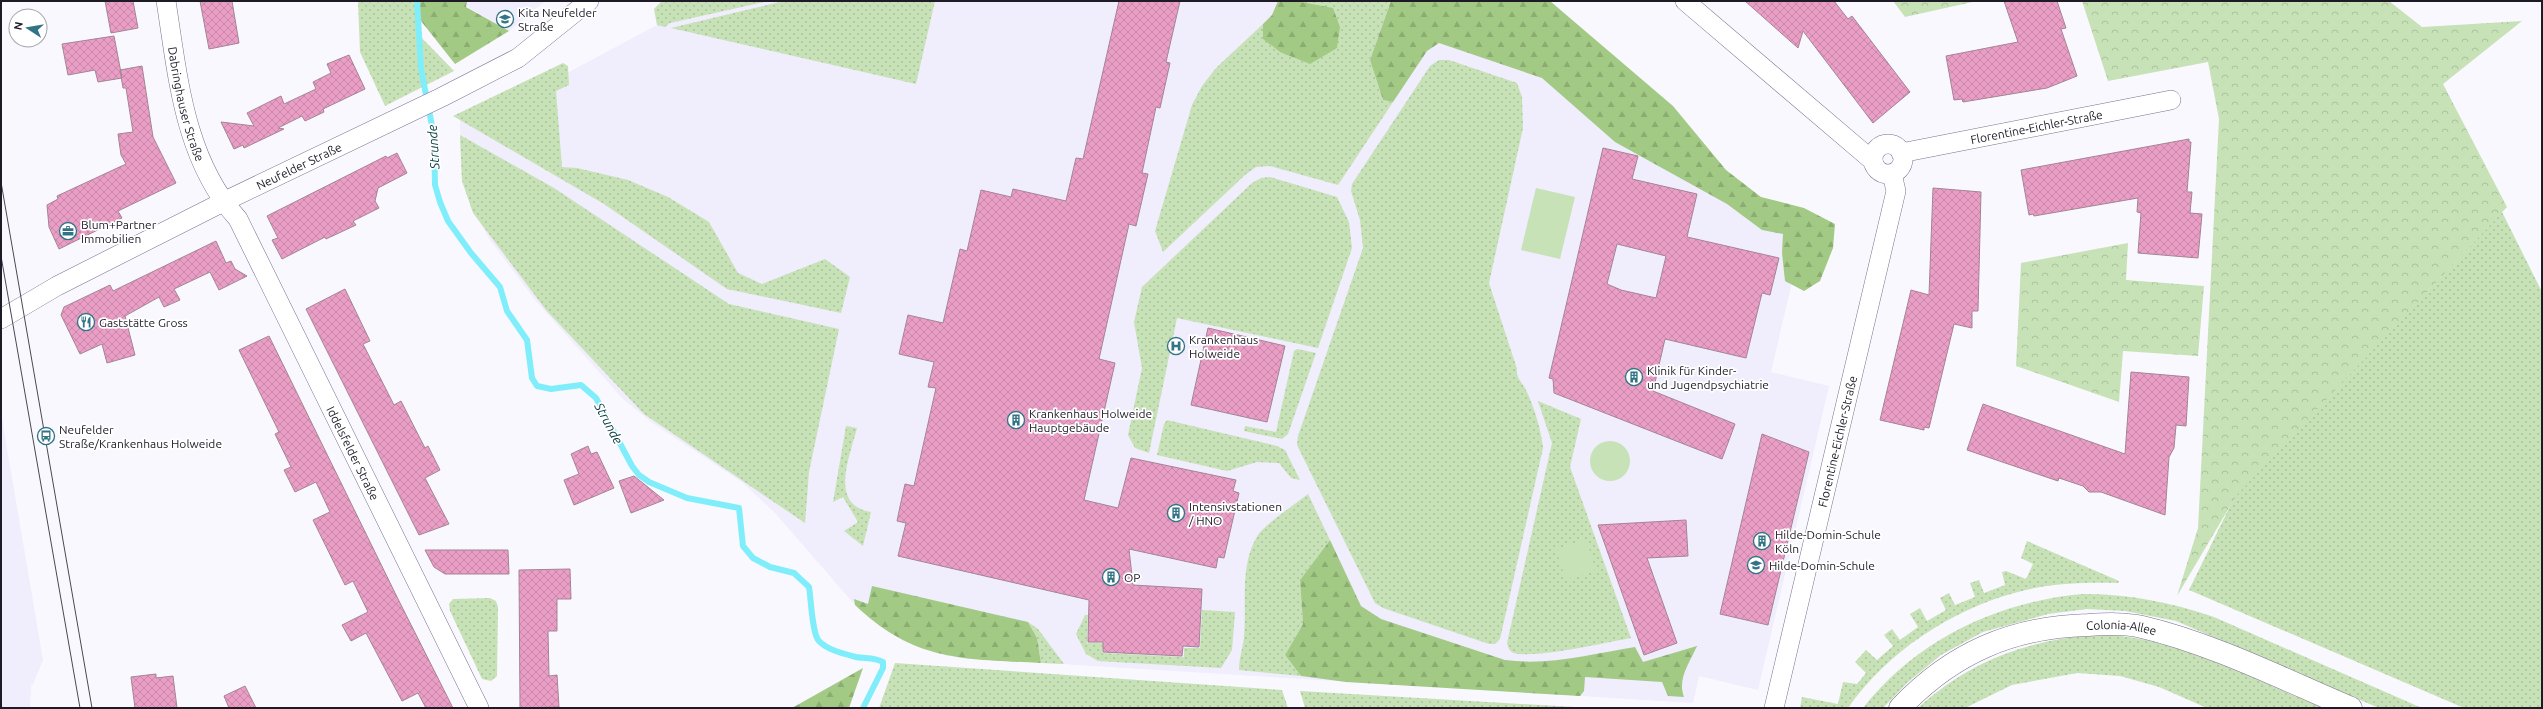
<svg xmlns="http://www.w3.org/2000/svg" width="2543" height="709" viewBox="0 0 2543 709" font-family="Ubuntu,sans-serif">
  <defs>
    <pattern id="grass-dots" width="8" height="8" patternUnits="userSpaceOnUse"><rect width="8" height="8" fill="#c8e2b7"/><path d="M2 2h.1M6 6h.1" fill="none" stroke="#abc19d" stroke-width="1.8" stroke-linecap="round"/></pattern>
    <pattern id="forest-firs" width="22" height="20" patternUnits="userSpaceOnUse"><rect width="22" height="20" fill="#a2ca84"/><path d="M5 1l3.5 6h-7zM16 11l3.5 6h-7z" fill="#8bad72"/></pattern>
    <pattern id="park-crowns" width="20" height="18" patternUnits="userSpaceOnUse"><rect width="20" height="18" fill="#c8e2b7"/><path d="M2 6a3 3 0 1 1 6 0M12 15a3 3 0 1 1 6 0" fill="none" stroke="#abc19d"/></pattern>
    <pattern id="building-cross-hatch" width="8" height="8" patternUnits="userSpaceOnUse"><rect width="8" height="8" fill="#ea9ec6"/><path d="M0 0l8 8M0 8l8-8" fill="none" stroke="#c888aa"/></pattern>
  </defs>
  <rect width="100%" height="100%" fill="#faf8ff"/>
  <path fill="#f0edfd" d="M467 1H545L509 31 466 6Z
    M662 1H1541L1726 173 1810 232 1796 265 1771 372 1829 386 1758 690 1699 676 1693 703 978 659 925 650 903 641 855 605 775 513 743 483 651 422 623 399 535 300 490 240 471 207 461 173 460 116 552 76 569 72 657 25 654 9Z
    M1 413 43 660 33 684 31 685 30 708H1Z"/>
  <path fill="url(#grass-dots)" d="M358 1H416L418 34 454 71 385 106 360 52Z
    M662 1H769L670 23 665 27 657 25 654 9Z
    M784 1H935L916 84 671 28Z
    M1391 1 1370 60 1383 100 1393 102 1338 185 1270 166 1256 167 1245 175 1163 252 1155 231 1192 105 1202 86 1216 68 1263 24 1264 39 1280 52 1300 2Z
    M1439 60H1449L1517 83 1522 97 1523 128 1489 283 1517 369C1516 378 1521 381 1525 388 1534 406 1541 429 1543 448L1500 639 1495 644H1489L1383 608 1375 603 1297 445 1298 436 1363 248 1360 220 1351 191 1352 184 1430 66Z
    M563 63 568 66 569 85 556 91 562 167 577 168 628 180 668 197 709 222 738 273 762 284 825 259 850 277 841 313 727 289 604 204 453 116Z
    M460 135 554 188 729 304 839 329 809 472 805 523 644 414 546 310 473 213 462 181Z
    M1270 177 1337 197 1349 222 1352 248 1318 348 1177 318 1149 453 1135 448 1128 435 1142 368 1134 322 1142 287 1252 183 1261 178Z
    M2502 212 2542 292V708H2464L2189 590 2235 496Z
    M1297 349 1316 353 1288 434 1282 439 1244 431 1245 426 1276 432 1294 351Z
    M1538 401 1581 419 1570 467 1631 638C1608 642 1534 659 1514 653 1509 651 1508 647 1507 643L1552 443Z
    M1167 420 1277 446 1285 450 1300 480 1291 478 1279 463 1257 462 1227 471 1157 455 1164 424Z
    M846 426 857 428C850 456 828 505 871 512L863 546 844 531 858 522 843 497 833 502Z
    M1308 494 1330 540 1300 580 1303 624 1285 655 1301 676 1239 670C1239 658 1243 648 1244 637 1247 603 1239 565 1258 535 1265 524 1297 503 1308 494Z
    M2027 541 2119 581 2118 583C2085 582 2050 583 2018 592 1952 609 1887 652 1848 708H1800L1802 697 1838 704 1843 682 1857 684 1866 673 1855 662 1866 650 1877 660 1893 646 1884 635 1892 629 1900 640 1918 627 1910 614 1920 608 1927 621 1946 610 1940 598 1949 593 1955 605 1975 597 1970 583 1979 580 1984 593 2005 585 2002 572 2006 571 2026 579 2033 564 2021 558Z
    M2083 594C2129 594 2170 602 2214 617L2422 708H2379L2176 621 2125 611 2087 609 2048 614 1983 632 1941 655 1908 682 1883 708H1863C1916 640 1998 601 2083 594Z
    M490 598 496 601 498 607 497 676 491 681 482 679 450 611 449 604 453 599Z
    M1202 610 1235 612 1232 650 1221 668 1098 661 1086 654 1076 634 1085 615H1088L1087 643H1103L1102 653 1184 657V648H1200Z
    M1028 622 1038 629 1064 664 1041 663 1037 638Z
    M2096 634C2177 636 2249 678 2323 708H2207L2159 687 2120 676 2077 673 2012 685 1965 708H1918C1971 660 2026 641 2096 634Z
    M895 663 1282 690 1288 708H879Z
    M1300 691 1591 708H1305Z"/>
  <path fill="url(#forest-firs)" d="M418 1H467L466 7 509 31 455 64 421 21Z
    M1278 1H1303L1301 2 1333 8 1340 27 1337 48 1310 64 1280 52 1263 39V24L1272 15Z
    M1391 1H1550L1673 106 1726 170 1761 197 1804 208 1835 224 1833 248 1820 281 1804 291 1785 281 1782 253 1783 234 1762 230 1727 204 1615 142 1542 78 1439 43 1427 51 1393 102 1383 100 1370 60Z
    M1330 540 1361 606 1381 619 1505 660C1548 666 1592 654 1635 647L1643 662 1697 646C1690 662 1677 679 1684 697L1668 696 1662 682 1585 677 1584 691 1580 696 1346 682 1301 676 1285 655 1303 624 1300 580Z
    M872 586 1028 622 1037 638 1041 663C963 659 915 662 855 605L854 599 868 604Z
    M863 668 849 708H792Z"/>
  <path fill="url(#park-crowns)" d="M1893 1H1977L1905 17Z
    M2082 1H2389L2422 27 2522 21 2443 84 2507 207 2236 496 2177 596 2198 528 2219 119 2208 62 2108 81Z
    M2128 243 2126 280 2204 286 2198 356 2123 351 2119 402 2016 366 2021 263Z"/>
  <path fill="#c8e2b7" d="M1536 188 1575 197 1560 259 1521 250Z
    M1590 461a20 20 0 1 1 40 0a20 20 0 1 1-40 0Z
    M1586 539 1596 570 1566 580 1556 550Z"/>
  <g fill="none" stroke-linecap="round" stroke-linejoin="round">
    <path stroke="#7feefa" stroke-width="6" d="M417 1 421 69 434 136 435 185 440 202 448 221 471 253 500 287 507 311 527 340 532 378 537 386 551 389 581 385 596 398 632 466 639 475 649 482 687 498 739 508 743 546 753 558 770 567 794 573 809 587C811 598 812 634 819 641 827 650 845 654 856 657 866 659 873 657 883 662V668L863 708"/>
  </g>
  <path fill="url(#building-cross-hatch)" stroke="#a48494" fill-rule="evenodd" d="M105 1H133L138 28 111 33Z
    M200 1H232L239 43 209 49Z
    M1119 1H1180L1166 62 1170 63 1160 108 1156 107 1142 173 1148 174 1136 226 1129 224 1099 359 1115 363 1084 500 1118 508 1131 458 1236 480 1233 491 1239 493 1224 558 1218 557 1216 568 1129 549 1133 585 1202 589 1199 647 1183 646 1182 656 1103 652V642H1088L1089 600 898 556 906 523 897 521 901 502 905 484 914 486 936 388 928 387 934 362 899 354 908 315 943 323 960 249 967 251 981 190 1011 197 1013 189 1066 201 1076 158 1083 159Z
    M1745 1H1834L1848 19 1852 16 1910 92 1873 123 1803 31 1798 48Z
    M2004 1H2057L2066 28 2061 29 2077 76 2047 88 1963 102 1962 99 1954 100 1946 56 2018 42Z
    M114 36 122 78 98 82 95 70 68 75 62 44Z
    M349 55 365 89 323 109 324 112 305 121 302 116 278 128 284 129 244 148 243 145 234 149 221 122 254 126 247 113 281 96 284 104 316 89 313 82 331 73 327 64Z
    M142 66 153 137 176 183 118 211 122 218 59 249 49 227 47 205 58 199 57 196 126 164 121 155 118 134 133 132 126 88H123L120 70Z
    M2189 139V142H2191L2187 192H2192L2190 213 2202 214 2198 258 2138 253 2141 213 2137 212 2138 198 2034 216 2033 214 2029 215 2021 170Z
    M1603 148 1638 156 1632 179 1697 194 1687 237 1779 258 1770 295 1762 293 1746 358 1665 339 1653 391 1735 424 1722 459 1554 393 1553 379 1549 378ZM1617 244 1666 256 1656 298 1621 290 1607 284Z
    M397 153 407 173 378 188 375 201 379 208 353 221 356 225 326 239 325 237 282 259 272 240 278 238 267 216 386 156 387 158Z
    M1933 188 1981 192 1978 311H1972V328L1954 324 1929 428 1924 427V430L1880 420 1911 290 1929 295Z
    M216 241 226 263 231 261 235 269 247 276 219 290 210 272 174 289 180 300 164 307 159 297 125 316 135 355 107 363 102 344 80 354 61 315 64 307 110 285 113 291Z
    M345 289 370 341 363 344 394 405 401 401 425 448 428 446 440 470 425 478 449 524 419 535 306 309Z
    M1208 328 1285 346 1267 422 1191 405Z
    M269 336 397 597 453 708H426L418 693 402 701 366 633 351 641 342 625 368 612 353 581 345 585 313 520 330 512 316 482 295 492 284 470 291 467 275 434 279 432 239 350Z
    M2131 372 2189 377 2186 426 2176 425 2174 448 2169 457 2165 515 2101 492H2089L2083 486 2059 478 2058 481 1967 450 1983 404 2125 454Z
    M1762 434 1809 452 1768 625 1720 614Z
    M588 446 591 454 597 452 614 488 574 505 564 480 579 474 571 454Z
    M634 476 664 500 631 513 619 481Z
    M1686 520 1688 556 1647 558 1677 643 1644 655 1598 525Z
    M425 550H508L509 574H445L434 567Z
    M570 569 571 599H557V631H548L549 676 557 675 559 707 520 708 519 570Z
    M156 674V678L173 676 177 708H135L131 677Z
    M245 686 256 708H229L224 696Z"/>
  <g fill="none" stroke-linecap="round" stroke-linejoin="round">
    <g stroke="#79728f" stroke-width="20">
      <g id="minor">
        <path id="s1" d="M166 1C178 77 184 159 238 219L479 708"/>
        <path d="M1685 1 1873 161"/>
        <circle cx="1888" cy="159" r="15"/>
        <path id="s2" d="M1901 153 2171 100"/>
        <path id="s3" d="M1 319 57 286 223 202 442 97 518 58 589 1"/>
        <path id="s4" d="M1774 708 1896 191 1892 174"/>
      </g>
    </g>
    <g stroke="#79728f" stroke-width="23">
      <g id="secondary">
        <path id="s5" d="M1900 708C1952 653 2012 627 2088 625 2106 624 2125 623 2142 627 2211 643 2285 680 2351 708"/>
      </g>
    </g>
    <use href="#minor" stroke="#fff" stroke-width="19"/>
    <use href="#secondary" stroke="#fff" stroke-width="22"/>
    <path stroke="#4a4752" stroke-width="1" d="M1 182 92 708
      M1 256 80 708"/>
  </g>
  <defs>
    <g id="school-ring" transform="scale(0.9)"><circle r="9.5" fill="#fff" stroke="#327486" stroke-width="1.5"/><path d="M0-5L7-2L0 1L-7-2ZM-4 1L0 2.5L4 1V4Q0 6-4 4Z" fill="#327486"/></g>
    <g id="office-ring" transform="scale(0.9)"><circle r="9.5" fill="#fff" stroke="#327486" stroke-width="1.5"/><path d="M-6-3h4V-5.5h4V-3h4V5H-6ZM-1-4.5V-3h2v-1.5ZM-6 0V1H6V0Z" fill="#327486"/></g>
    <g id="restaurant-ring" transform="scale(0.9)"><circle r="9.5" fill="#fff" stroke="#327486" stroke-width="1.5"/><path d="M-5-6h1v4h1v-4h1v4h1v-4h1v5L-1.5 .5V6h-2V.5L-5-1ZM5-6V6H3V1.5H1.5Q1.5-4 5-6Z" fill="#327486"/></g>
    <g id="hospital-ring" transform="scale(0.9)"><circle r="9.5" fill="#fff" stroke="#327486" stroke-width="1.5"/><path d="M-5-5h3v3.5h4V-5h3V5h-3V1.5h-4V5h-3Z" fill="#327486"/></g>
    <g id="building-ring" transform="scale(0.9)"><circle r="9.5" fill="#fff" stroke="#327486" stroke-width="1.5"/><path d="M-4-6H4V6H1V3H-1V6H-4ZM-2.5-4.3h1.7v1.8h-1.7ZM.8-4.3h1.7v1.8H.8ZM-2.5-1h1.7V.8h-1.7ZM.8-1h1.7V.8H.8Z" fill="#327486"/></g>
    <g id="bus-ring" transform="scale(0.9)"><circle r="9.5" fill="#fff" stroke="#327486" stroke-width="1.5"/><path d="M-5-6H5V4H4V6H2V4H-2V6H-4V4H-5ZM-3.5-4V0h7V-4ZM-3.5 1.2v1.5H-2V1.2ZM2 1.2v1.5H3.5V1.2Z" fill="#327486"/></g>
  </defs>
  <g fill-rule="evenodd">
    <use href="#school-ring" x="505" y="19"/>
    <use href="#office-ring" x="68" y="231"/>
    <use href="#restaurant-ring" x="86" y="322"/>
    <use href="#hospital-ring" x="1176" y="346"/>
    <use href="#building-ring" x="1634" y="377"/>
    <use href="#building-ring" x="1016" y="420"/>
    <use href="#bus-ring" x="46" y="436"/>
    <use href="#building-ring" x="1176" y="513"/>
    <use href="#building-ring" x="1762" y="541"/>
    <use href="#school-ring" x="1756" y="565"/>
    <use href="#building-ring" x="1111" y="577"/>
  </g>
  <g text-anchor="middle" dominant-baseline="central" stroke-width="3.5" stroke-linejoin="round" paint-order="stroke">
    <g font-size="12" fill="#1e1b27" stroke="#fff" text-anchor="start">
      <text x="518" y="12">Kita Neufelder<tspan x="518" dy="14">Straße</tspan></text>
      <text x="81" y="224">Blum+Partner<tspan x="81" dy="14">Immobilien</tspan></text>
      <text x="99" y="322">Gaststätte Gross</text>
      <text x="1189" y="339">Krankenhaus<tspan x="1189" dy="14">Holweide</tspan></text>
      <text x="1647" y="370">Klinik für Kinder-<tspan x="1647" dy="14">und Jugendpsychiatrie</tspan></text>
      <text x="1029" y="413">Krankenhaus Holweide<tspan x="1029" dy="14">Hauptgebäude</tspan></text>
      <text x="59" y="429">Neufelder<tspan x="59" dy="14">Straße/Krankenhaus Holweide</tspan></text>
      <text x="1189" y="506">Intensivstationen<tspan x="1189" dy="14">/ HNO</tspan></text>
      <text x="1775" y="534">Hilde-Domin-Schule<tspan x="1775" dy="14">Köln</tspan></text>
      <text x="1769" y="565">Hilde-Domin-Schule</text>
      <text x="1124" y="577">OP</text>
    </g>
    <g font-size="12" fill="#1e1b27" stroke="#fff">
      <text stroke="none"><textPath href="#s1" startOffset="105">Dabringhauser Straße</textPath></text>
      <text stroke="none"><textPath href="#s2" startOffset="138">Florentine-Eichler-Straße</textPath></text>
      <text stroke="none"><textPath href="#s3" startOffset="335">Neufelder Straße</textPath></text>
      <text stroke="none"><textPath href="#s4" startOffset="274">Florentine-Eichler-Straße</textPath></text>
      <text stroke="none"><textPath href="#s1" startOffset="494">Iddelsfelder Straße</textPath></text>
      <text stroke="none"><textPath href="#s5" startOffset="245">Colonia-Allee</textPath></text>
    </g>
    <g font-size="13" font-style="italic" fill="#053c41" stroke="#fff">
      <text transform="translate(433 147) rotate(-94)">Strunde</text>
      <text transform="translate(609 423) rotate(62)">Strunde</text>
    </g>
  </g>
  <rect width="2543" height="709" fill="none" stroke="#1e1b27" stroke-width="4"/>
  <g transform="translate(28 28) rotate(282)"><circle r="19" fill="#ffffff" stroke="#a5a4a9"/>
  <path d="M0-3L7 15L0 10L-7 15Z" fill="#327486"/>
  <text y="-6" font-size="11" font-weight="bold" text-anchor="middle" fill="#1e1b27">N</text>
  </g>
</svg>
